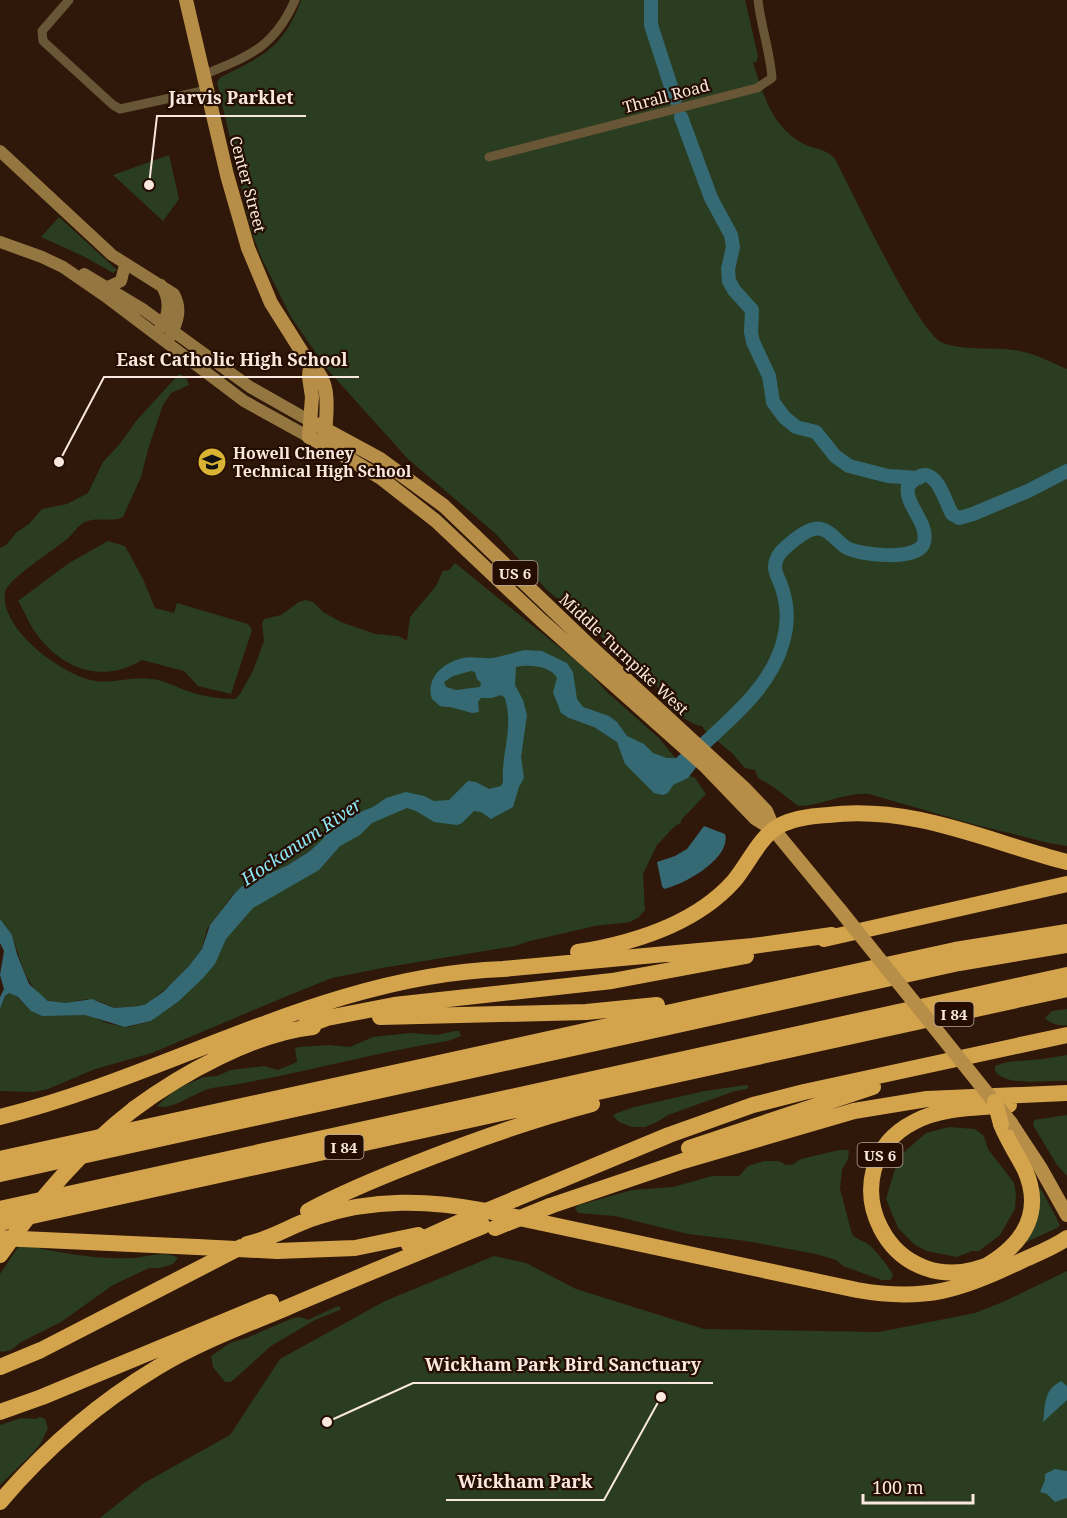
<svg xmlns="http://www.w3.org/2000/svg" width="1067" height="1518" viewBox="0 0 1067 1518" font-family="'Noto Serif',serif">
  <rect width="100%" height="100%" fill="#2f1709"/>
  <path fill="#2a3d21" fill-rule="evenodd" d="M301 0H745L758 56 757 61 753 63C764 95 770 124 802 143 815 150 824 147 835 159 851 189 919 335 943 343 968 352 994 346 1020 351 1037 354 1052 363 1067 369V846L1049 843 976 825 869 794C844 792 823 806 798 806L775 788 758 778 755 770 745 768 732 753 705 731 702 726C690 726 665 705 660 694 657 688 656 681 653 676L618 657 599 634 546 589 495 533 408 459 327 369 291 317 261 257 252 233 217 82 221 77C264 55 283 49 301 0Z
    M169 155 179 199 163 221 113 175Z
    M59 217 117 270 113 273 85 257 41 237Z
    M179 374 186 377 189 385 171 393 163 405 149 446 141 477 123 517C111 523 96 516 83 523 77 527 73 534 67 539 54 550 9 578 5 592 0 630 61 673 91 680 111 685 131 676 151 679 163 680 174 686 185 690 200 696 219 699 235 699L240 694 253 671 264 641 262 623 264 619 281 615 299 602 306 600 313 602 323 612 341 622 375 634 399 636 407 641 410 617 436 586 443 571 449 570 455 563 585 668 608 693 659 738 690 776 695 778 706 794 682 819 680 824 676 825 657 845 643 874 645 910 639 917 630 922 595 926 530 941 515 946 382 968 332 978 287 996 152 1053 95 1069 48 1089 34 1092 0 1091V1009L5 996 9 993C28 999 28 1021 54 1014L50 1002C25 987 22 963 13 938 10 931 3 926 0 919V548L6 545 17 532 29 524 42 509 67 504 88 493 103 462 119 445 137 420ZM311 850 287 876 218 936 152 1021 128 1027 110 1024 97 1019 77 1001 87 999 99 1001 114 1008 139 1006 148 1003 170 985 189 966 202 949 207 929 231 897 242 886 288 865Z
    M108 541 125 546 143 579 155 608 174 613 177 603 248 624 252 630 231 694 198 686 184 671 142 660C106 682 69 672 42 641 31 629 26 614 18 601L69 563Z
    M1067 1009V1025C1060 1026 1050 1024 1045 1018L1052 1011Z
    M455 1031H459L461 1036 448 1041C369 1053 291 1077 212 1088 197 1091 170 1112 157 1106L176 1089 204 1077 217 1076 231 1070 264 1066 278 1070 297 1062 295 1049 298 1047 329 1045 350 1047 373 1037 410 1033 437 1035Z
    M1067 1055V1081C1048 1079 1007 1088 995 1071V1066L1007 1062 1043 1059Z
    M746 1085 749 1086 747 1089 735 1091 668 1115 657 1122 645 1127H632L619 1122 613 1116 617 1113 634 1107 705 1091Z
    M1067 1115V1176L1057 1165 1033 1125 1034 1120Z
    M949 1127 975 1129 984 1136 988 1149 1014 1183 1016 1195 1015 1209 1000 1235 979 1251H972L957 1257 927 1251 915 1245 898 1228 886 1199 894 1172 903 1153 926 1133Z
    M839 1150H847L849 1151 848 1159 842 1169 840 1189 852 1234C857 1240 863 1240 869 1245 874 1248 892 1270 893 1276L890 1280H882L843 1266 836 1260 816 1254 746 1241 688 1234 615 1216 578 1213 575 1208 579 1205 632 1190 673 1187 712 1176H739L748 1166 764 1161H779L786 1165H792L801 1159Z
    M1038 1188H1040L1042 1191 1060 1225 1057 1228 1024 1243Z
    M19 1246H27C63 1253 97 1260 133 1258 147 1257 166 1250 178 1258L173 1264 160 1268H149L113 1285 61 1322 21 1342 11 1350 2 1352 0 1351V1274Z
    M494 1256 526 1263 576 1289 704 1329 879 1332 975 1313 1005 1301 1067 1271V1518H100L144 1483 230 1435 280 1359 385 1301Z
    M338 1306 341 1308 340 1310 315 1320 271 1346 231 1382H225L213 1367 211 1356 230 1343 249 1337 293 1318 300 1317 308 1320Z
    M40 1417 45 1419 48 1428 41 1443 33 1453 0 1485V1425L21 1418 36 1419Z"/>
  <path fill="#356a74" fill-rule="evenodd" d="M525 650 542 651 567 663 573 672 577 699 583 707 609 716 617 722 627 736 644 744 653 753 667 758H676L686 749 700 762 688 778 673 785 668 793 663 795 654 793 625 764 617 742 594 727 569 718 561 713 553 692 557 678C551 666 529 664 516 667L515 685 523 700 527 715 521 757 524 778 519 787 513 807 491 819 481 812 474 811 462 823 457 825 434 822 416 811 407 808 372 823 360 835 340 846 319 870 253 908 226 939 215 964 203 978 179 1001 151 1021 125 1027 85 1015 42 1016 31 1011 18 997 9 993 5 996 0 1009V997L4 989 0 975 4 951 0 943V919L12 935 17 954 29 984 48 1001 66 1003 92 999 114 1008 139 1006 146 1004 163 992 189 966 202 949 210 925 235 893 242 886 288 865 310 851 323 839 331 827 343 824 350 816 373 807 386 798 406 792 424 796 434 801 449 800 468 781 476 782 489 789 501 786 503 782C501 752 514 730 505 698L501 695 492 698H481L478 702 479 712 472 713 450 707H445L440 706 432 699C425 678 444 662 463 658 473 656 482 659 492 658 502 657 514 652 525 650ZM471 671 475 672 477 679 481 683 480 687 456 690 446 687 444 682 453 676Z
    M704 826 725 834C732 858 684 885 664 889L662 886 657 862 675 856 687 849Z
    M1061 1381 1067 1386V1400L1043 1422C1046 1403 1043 1391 1061 1381Z
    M1055 1469 1067 1471V1498L1055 1502 1047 1494 1040 1492 1045 1480V1474Z"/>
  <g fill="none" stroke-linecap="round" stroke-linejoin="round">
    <path stroke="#356a74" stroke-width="14" d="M651 0V25L675 99
      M681 117 711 198 731 235 733 247 728 269 729 281 734 290 752 310 751 332 753 342 769 376 773 402 784 417 796 427 816 432 835 456 849 466 888 476 919 478
      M692 755C726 722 770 690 783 642 788 625 788 606 782 588 780 581 775 574 775 567 775 559 780 552 786 547 794 540 810 526 821 529 831 531 838 543 847 548 860 555 919 562 924 542 929 522 904 505 908 486 934 456 943 497 952 514L959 518 973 514 1028 491 1067 471"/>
    <path stroke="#695636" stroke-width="9" d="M69 0 42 31 43 41 113 105 120 109 207 90
      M203 75C249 56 274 48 295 0
      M489 157 757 88 772 78C770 51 761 27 758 0"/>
    <path stroke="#947640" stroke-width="12" d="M0 151 112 255 174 294C182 309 178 322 170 337
      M0 242 42 257 63 267 105 296 244 401 309 437
      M84 274 144 310 250 387 310 421
      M108 287 121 281 125 265
      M160 329C169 315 171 300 161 285"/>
    <path stroke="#b68e47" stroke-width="14" d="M186 0 227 175 248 248 271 303 310 365C333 381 326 412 325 437
      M310 365 309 377 312 397 309 437 338 452 381 478 436 521 541 620 704 765 755 818 774 830 840 910
      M310 421 380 459 444 506 589 645 746 790 766 811 774 830
      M1011 1123 1040 1167 1067 1215"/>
    <path stroke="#d4a44d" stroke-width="16" d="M824 939 1067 884
      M578 952C634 943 694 925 733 882 748 865 759 837 779 826 793 818 812 816 828 815 914 805 986 841 1067 862
      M380 1017 586 1012 657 1005
      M303 1027 327 1018 394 1005 612 981 746 956
      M134 1109C181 1074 255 1033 313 1027
      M0 1117C170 1075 326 975 503 969L753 946 832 935
      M689 1148 873 1087
      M0 1159 955 950 1067 932
      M0 1174 959 963 1067 945
      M515 1199 669 1135 753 1105 804 1092 1067 1035
      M550 1206 683 1161 854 1111 927 1099 1067 1093
      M0 1209 1067 975
      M308 1211C342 1193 378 1178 414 1164 472 1141 531 1120 592 1104
      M0 1223 1067 989
      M0 1238 197 1247
      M247 1244C272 1239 293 1224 317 1217 373 1198 429 1200 487 1211L857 1290C924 1302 962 1290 1021 1261 1036 1254 1053 1248 1067 1238
      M409 1245 462 1221
      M277 1251 355 1248 418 1235
      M995 1262C888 1312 824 1168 914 1122 942 1107 977 1108 1009 1105
      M989 1264C1025 1242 1043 1211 1025 1170 1017 1154 1007 1140 1001 1124
      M0 1367 41 1350 241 1247
      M0 1412 42 1397 271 1302
      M0 1502C45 1449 98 1403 158 1367 198 1343 243 1326 286 1308 351 1280 417 1253 483 1226"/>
    <path stroke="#b68e47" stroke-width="14" d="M840 910 1011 1123"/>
    <path stroke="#d4a44d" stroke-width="16" d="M995 1102 1001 1124
      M462 1221 515 1199
      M495 1228 550 1206
      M197 1247 277 1251
      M0 1255C39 1200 81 1150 134 1109"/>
  </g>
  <defs>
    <g id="school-disc" transform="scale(1.5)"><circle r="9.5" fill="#d9b334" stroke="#250d02"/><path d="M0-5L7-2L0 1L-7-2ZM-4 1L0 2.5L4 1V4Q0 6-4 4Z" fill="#111"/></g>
  </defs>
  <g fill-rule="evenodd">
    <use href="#school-disc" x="212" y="462"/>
  </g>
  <g text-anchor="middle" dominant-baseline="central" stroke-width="4.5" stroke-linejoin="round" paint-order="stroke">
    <g fill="#250d02" stroke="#baa69d" stroke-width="1.5">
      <rect x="492.5" y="561" width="45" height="24" rx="4.5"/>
      <rect x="934.5" y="1002" width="39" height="24" rx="4.5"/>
      <rect x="324.5" y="1135" width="39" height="24" rx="4.5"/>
      <rect x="857.5" y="1143" width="45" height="24" rx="4.5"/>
    </g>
    <g font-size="15" font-weight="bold" fill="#fae8df">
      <text x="515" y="573">US 6</text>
      <text x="954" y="1014">I 84</text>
      <text x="344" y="1147">I 84</text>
      <text x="880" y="1155">US 6</text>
    </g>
    <g font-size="16" fill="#fae8df" stroke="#250d02">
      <text transform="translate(666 96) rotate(-15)">Thrall Road</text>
      <text transform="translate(248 184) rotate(75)">Center Street</text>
      <text transform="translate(624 654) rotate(43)">Middle Turnpike West</text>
    </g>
    <g font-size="16" font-weight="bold" fill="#fae8df" stroke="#250d02" text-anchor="start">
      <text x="233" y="453">Howell Cheney<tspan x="233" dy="18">Technical High School</tspan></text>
    </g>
    <g font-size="18" font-style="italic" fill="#8ce6f6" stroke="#250d02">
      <text transform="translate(301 841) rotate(-34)">Hockanum River</text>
    </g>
  </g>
  <path fill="none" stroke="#fae8df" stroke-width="2" d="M149 185L157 116H306M59 462L104 377H359M327 1422L413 1383H713M661 1397L604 1500H446"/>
  <g fill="#fae8df" stroke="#250d02" stroke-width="2">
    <circle cx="149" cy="185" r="6"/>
    <circle cx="59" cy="462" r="6"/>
    <circle cx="327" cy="1422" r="6"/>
    <circle cx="661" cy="1397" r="6"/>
  </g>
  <g font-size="18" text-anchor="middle" font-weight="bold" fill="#fae8df" stroke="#250d02" stroke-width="4.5" stroke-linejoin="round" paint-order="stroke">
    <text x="231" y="104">Jarvis Parklet</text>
    <text x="232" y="366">East Catholic High School</text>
    <text x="563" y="1371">Wickham Park Bird Sanctuary</text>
    <text x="525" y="1488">Wickham Park</text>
  </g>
  <path d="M863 1494v9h110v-9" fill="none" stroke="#fae8df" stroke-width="3"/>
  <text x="872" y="1494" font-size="18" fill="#fae8df" stroke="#250d02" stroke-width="4.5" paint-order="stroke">100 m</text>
</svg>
